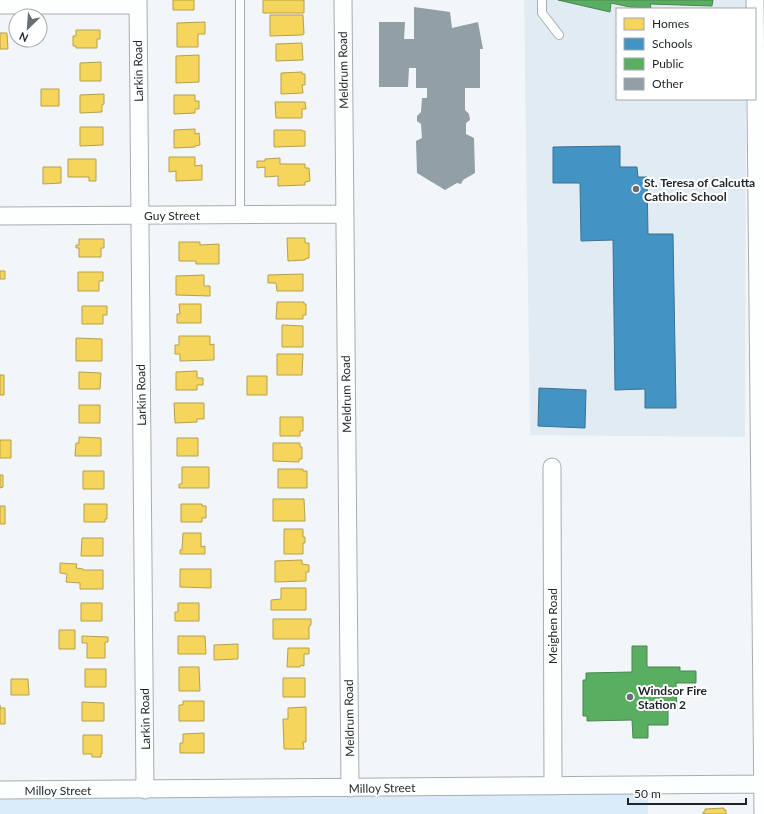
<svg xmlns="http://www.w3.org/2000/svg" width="764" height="814" viewBox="0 0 764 814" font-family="Lato,sans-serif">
  <rect width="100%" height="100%" fill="#f2f6f9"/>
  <path fill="#e1ebf3" d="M524 0H747L746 9H617V99H746L745 437 530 435Z"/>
  <path fill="#daecfa" d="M648 793V814H0V798Z"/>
  <path fill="#f6d55c" stroke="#b5a04d" d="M173 0H194V10H173Z
    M263 0H304V13H263Z
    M270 15H303L304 34 302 35 270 36Z
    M205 22V34H198V47H177V23Z
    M76 30H100V39H97V48H76V46H73V36H76Z
    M0 33H7L8 49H0Z
    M302 43 303 60 276 61V44Z
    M199 55V82L176 83V56Z
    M101 62V81H80V63Z
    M302 72V74H305V85H302L303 93 281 94V73Z
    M41 89H59V106H41Z
    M104 94V104L102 105V112L80 113V95Z
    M174 95H195V101H199V109H195V113L174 114Z
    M275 102H305L306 109H302V118H276Z
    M80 127H103V145L80 146Z
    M195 129V134L199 133 200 145 195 146V147L174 148V130Z
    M274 130H302V131H305V146L274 147Z
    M169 157H195V166L202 165V180L176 181V171L169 172Z
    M280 158V164H305V168H309L310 181 305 182V185L278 186V176L265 177V167L257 168V161H265V159Z
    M68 159H96V181H89V177H68Z
    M43 167H61V183L43 184Z
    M287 238H305V243H309V258L305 259V260L288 261Z
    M79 239H104V248H101V257H79V248H76V245H79Z
    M179 242H200V245L219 244V264H196V261H179Z
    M0 271H5V279H0Z
    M78 272H103V281H99V291H78Z
    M303 274V291H277L276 283H268V275Z
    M204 275V286H210V296L176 295V276Z
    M277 302H304V304H306V315H303V319H276Z
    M179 304H201V323H177V314H180Z
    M82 306H107V315H103V324H82Z
    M282 325 303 326V347H282Z
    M179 336H210V345L214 344V360L180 361V354H175V345H179Z
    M76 338 102 339V361H76Z
    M277 354H303L302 375H277Z
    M197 371V378H203V385H197V390H176V372Z
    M79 372 101 373 100 389H79Z
    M0 375H4V395H0Z
    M247 376H267V395H247Z
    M174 403H204V419H197V422L175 423Z
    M79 405H100V423H79Z
    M280 417H303V431H300V436H280Z
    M79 437 101 438V456H75L76 443H79Z
    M177 438H198V456H177Z
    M0 440H11V458H0Z
    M273 443H300V447H302V459H299V462L273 461Z
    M182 467H209V488H179V484H182Z
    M278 469H303V471H307V488H278Z
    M83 471H104V489H83Z
    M0 475H3V487L0 488Z
    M273 499H304L305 521H273Z
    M84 504H107V519H105V522H84Z
    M181 504H202V506H206V518H202V522H181Z
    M0 506H5V524H0Z
    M284 529H303V537H305V543H303V554H284Z
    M183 533H201V547L205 546V554H180V550H182Z
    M82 538H103V556H81Z
    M302 560V564L309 565V572H306V581L275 582V561Z
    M60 563 77 564 76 568 83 569V570H103V589H80V583L66 582 67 574 60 573Z
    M180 569H211V588L180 587Z
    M281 588H306V610H271V600L281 599Z
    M81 603H102V621H81Z
    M178 603H199V621H175V612H178Z
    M273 619H311V625L309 626V639H273Z
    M59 630H75V649H59Z
    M82 636 108 637V642H105V658H87V643H82Z
    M178 636H205L206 654H178Z
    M238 644V659L214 660V645Z
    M288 648H309V654H304V666L301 665 300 667H287Z
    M179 667H199L200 691H179Z
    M85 669H106V687H85Z
    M283 678H305V697H283Z
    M11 679H28L29 695H11Z
    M183 701H204V721H179V705H183Z
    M82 702 104 703V721H82Z
    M0 705V708H5V724H0Z
    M306 707V742H303L304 749H284L283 719H288V708Z
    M204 733V753H180V743H183V734Z
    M83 735H102V754L101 753V757H92V754H83Z
    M724 808V810H726V814H703V812H705V809Z"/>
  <path fill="#4393c3" stroke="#387295" d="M620 146V167H637L638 177H647L648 234H673L676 408H645V389L615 390 613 240 581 241 580 183H553V147Z
    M539 388 586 390 585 428 538 426Z"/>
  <path fill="#5aae61" stroke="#488550" d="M558 0H713L712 6 650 4 651 8 630 7 611 3 610 12Z
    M632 646H647V667H680V671H696V683H676L677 710H668V725H648V738H633L632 720 587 721V716H583V680H586V673L632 672Z"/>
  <path fill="#929fa7" d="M414 7 450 12 452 28 478 22 483 49H480V88H465V110L469 114 470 120 466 123V134L474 138 475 173 463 180 461 184 457 183 445 190 417 173 416 141 422 138 421 124 417 121V116L421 112 422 98H427V88H416V68H409L408 87H379V22H405L404 39H414Z"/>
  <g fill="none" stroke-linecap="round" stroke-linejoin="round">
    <g stroke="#a8adb1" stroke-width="10">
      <path id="lane" d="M542 0V13L559 35
        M240 214V0"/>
    </g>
    <g stroke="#a8adb1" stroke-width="19">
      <path id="street" d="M138 0 145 790
        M343 0 350 788
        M755 0 763 814
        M0 5H138
        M0 216 345 214
        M552 467 553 786
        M0 790 764 784"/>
    </g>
    <use href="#lane" stroke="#fdfefe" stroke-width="8"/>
    <use href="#street" stroke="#fdfefe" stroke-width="17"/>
  </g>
  <g fill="#686e72" stroke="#fff" stroke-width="1.5">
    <circle cx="636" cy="189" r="4"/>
    <circle cx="630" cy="697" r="4"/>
  </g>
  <g text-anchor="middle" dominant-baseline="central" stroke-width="4" stroke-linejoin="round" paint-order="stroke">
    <g font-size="12" fill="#1e252a" stroke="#fff">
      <text transform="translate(343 70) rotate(-91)">Meldrum Road</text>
      <text transform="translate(138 71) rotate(-91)">Larkin Road</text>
      <text x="172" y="215">Guy Street</text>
      <text transform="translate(346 394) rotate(-91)">Meldrum Road</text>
      <text transform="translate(141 395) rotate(-91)">Larkin Road</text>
      <text transform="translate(552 626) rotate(-90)">Meighen Road</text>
      <text transform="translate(349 718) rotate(-91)">Meldrum Road</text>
      <text transform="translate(145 719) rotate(-91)">Larkin Road</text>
      <text transform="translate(382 788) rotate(-1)">Milloy Street</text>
      <text x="58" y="790">Milloy Street</text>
    </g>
    <g font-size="12" font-weight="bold" fill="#1e252a" stroke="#fff" text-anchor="start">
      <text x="644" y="182">St. Teresa of Calcutta<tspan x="644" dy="14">Catholic School</tspan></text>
      <text x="638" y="690">Windsor Fire<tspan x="638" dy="14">Station 2</tspan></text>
    </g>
  </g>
  <rect x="616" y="8" width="140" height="92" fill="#ffffff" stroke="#a5a8aa"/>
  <rect x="624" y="18" width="20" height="12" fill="#f6d55c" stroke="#a5a8aa"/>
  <text x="652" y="28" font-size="12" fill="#1e252a">Homes</text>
  <rect x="624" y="38" width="20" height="12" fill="#4393c3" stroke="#a5a8aa"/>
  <text x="652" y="48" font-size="12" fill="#1e252a">Schools</text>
  <rect x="624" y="58" width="20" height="12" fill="#5aae61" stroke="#a5a8aa"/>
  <text x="652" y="68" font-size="12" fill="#1e252a">Public</text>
  <rect x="624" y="78" width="20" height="12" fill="#929fa7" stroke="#a5a8aa"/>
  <text x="652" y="88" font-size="12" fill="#1e252a">Other</text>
  <g transform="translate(28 28) rotate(205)"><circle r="19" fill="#ffffff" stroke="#a5a8aa"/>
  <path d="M0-3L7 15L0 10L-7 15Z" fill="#686e72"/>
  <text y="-6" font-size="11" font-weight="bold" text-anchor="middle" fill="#1e252a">N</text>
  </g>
  <path d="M628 798v6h118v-6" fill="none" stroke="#1e252a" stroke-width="2"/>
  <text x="634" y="798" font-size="12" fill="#1e252a" stroke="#ffffff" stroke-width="3" paint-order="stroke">50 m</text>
</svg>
